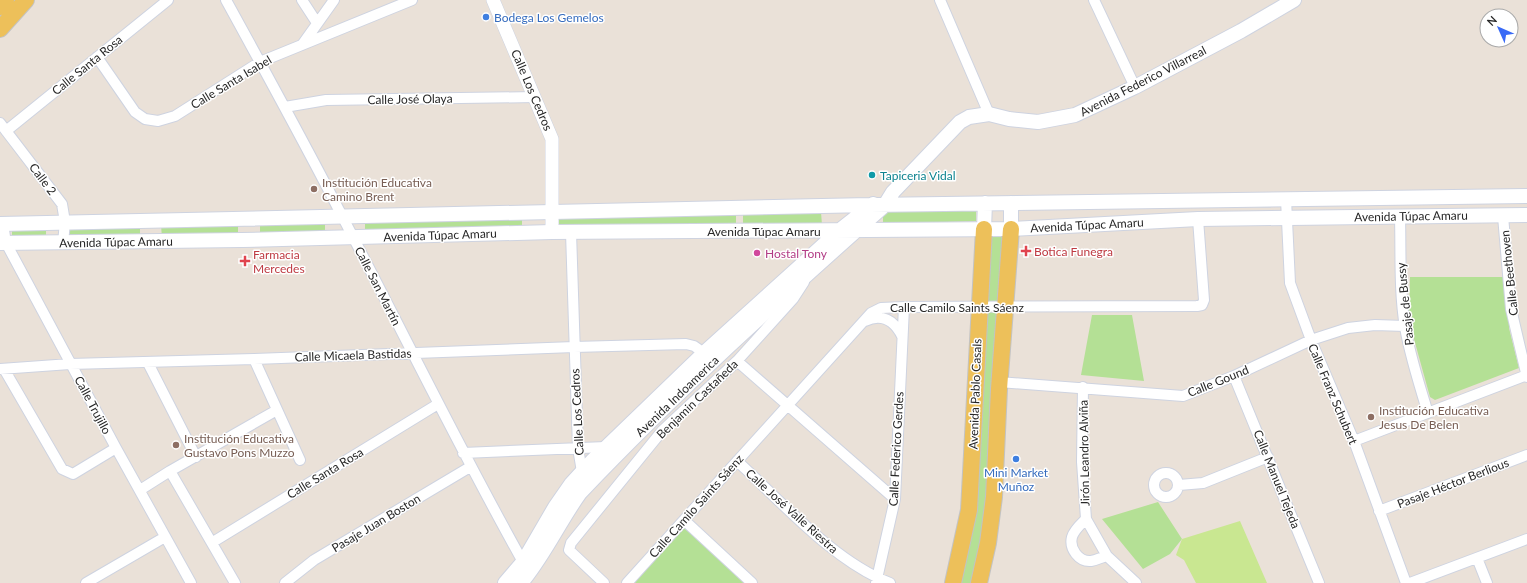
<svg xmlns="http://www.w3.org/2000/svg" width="1527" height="583" viewBox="0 0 1527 583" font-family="Lato,sans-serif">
  <rect width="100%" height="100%" fill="#eae1d8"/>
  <path fill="#b4e095" d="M976 208V221L883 224V211Z
    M821 212 822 225 743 226V214Z
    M736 215V227L559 229V217Z
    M522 216V231L365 233V218Z
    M325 220V235H260V221Z
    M238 222V237L162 239 161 224Z
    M70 225H140V239L70 240Z
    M46 226V240L12 241V227Z
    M986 234 1002 235 998 305 982 304Z
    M1410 277H1505L1511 309 1509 328 1519 368 1435 400 1430 397 1414 339 1409 316Z
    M997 312 986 516 971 583H956L980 313Z
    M1092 315H1132L1144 381 1081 375Z
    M1158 502 1182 539 1170 554 1143 569 1102 519Z
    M682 522 752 583H629Z"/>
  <path fill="#c9e791" d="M1240 521 1267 583H1196L1184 560 1176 555 1182 539Z"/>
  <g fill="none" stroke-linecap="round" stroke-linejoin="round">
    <g stroke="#ced3e0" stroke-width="12">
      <path id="minor" d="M226 0C265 71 304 142 341 214 402 330 459 448 523 562L526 565
        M302 0 317 23
        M940 0 989 114
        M1094 0 1135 87
        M302 45 334 0
        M97 57 135 112 145 119 158 121 175 116 260 62 412 0
        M285 107 326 100 535 97
        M0 123 62 204 65 222 63 243
        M6 131 168 0
        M1286 199 1290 283 1311 340 1354 441 1406 583
        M1503 216 1511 309 1527 377
        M1400 217C1401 253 1399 291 1405 327 1410 356 1419 384 1428 413
        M3 224 6 243 116 448 191 583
        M571 232 578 448 582 472
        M865 321C882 313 894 320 902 336
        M254 359 300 460
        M737 361 895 499
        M148 363 196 457
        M0 369 70 364 254 359 574 347 686 344 694 346 704 353
        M4 369 62 469 73 474 116 448
        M1234 376 1319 583
        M999 382 1183 396 1234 376 1311 340 1348 328 1375 325 1405 326
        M1083 387 1082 462 1086 519 1107 556 1136 583
        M1354 441 1527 375
        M463 453 606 447
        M737 461C781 501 834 562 890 583
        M170 471 235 583
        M1154 485a12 12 0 1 1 24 0a12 12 0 1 1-24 0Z
        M1179 485 1203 483 1268 457
        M140 490 170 471 277 410
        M1379 511 1527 455
        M1086 519C1081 524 1074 530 1072 537 1069 549 1079 562 1091 561 1097 560 1102 557 1107 556
        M684 520 752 583
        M213 542 438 404
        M1477 558 1487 583
        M86 583 165 537
        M285 583 314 560 470 467
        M604 583 569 550 571 543 662 431 737 361 793 299 804 282
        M627 583 871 313 881 308 904 307 1197 306 1202 305 1204 300 1198 219
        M876 583 895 499 904 307
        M1410 583 1527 539"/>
    </g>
    <g stroke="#ced3e0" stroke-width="14">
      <path id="tertiary" d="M493 0 552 139V232"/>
    </g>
    <g stroke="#ced3e0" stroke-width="16">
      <path id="secondary" d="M0 224 870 205 1527 196
        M984 229 985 203
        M1011 229V203
        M0 243 242 240 552 232 1011 229 1198 219 1527 215
        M505 583 523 562 555 507 571 484 593 460 704 353 840 230 873 204
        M521 583C544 556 559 522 580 493 676 392 780 298 885 205L893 192 960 122 969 117 989 114 1009 119 1038 122 1075 115 1135 87 1241 31 1294 0"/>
    </g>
    <g stroke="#c3c3c3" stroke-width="18">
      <path id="primary" d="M0 7 6 0
        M0 29 26 0
        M953 583 969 510 984 229
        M979 583 988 543 994 497 999 389 1011 229"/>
    </g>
    <use href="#minor" stroke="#fff" stroke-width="10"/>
    <use href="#tertiary" stroke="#fff" stroke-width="13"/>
    <use href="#secondary" stroke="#fff" stroke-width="14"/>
    <use href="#primary" stroke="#edc05a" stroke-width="16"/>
  </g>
  <g fill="#3f7fe0" stroke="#fff" stroke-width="1.5">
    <circle cx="486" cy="17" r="4"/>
    <circle cx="1016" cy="459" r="4"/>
  </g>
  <circle fill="#0f9aa8" stroke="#fff" stroke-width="1.5" cx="872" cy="175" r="4"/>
  <g fill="#8d6e63" stroke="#fff" stroke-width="1.5">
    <circle cx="314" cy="189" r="4"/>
    <circle cx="1371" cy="417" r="4"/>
    <circle cx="176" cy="445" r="4"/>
  </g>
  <g fill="#e0444e" stroke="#fff" stroke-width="1.5">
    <path d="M1024 245h4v4h4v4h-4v4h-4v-4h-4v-4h4z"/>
    <path d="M243 255h4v4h4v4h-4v4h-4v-4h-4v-4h4z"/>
  </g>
  <circle fill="#d1479c" stroke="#fff" stroke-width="1.5" cx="757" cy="253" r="4"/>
  <g text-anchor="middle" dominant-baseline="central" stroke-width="3" stroke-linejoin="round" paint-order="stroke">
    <g font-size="12" fill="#366cbe" stroke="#fff" text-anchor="start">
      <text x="494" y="17">Bodega Los Gemelos</text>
      <text x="1016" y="472" text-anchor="middle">Mini Market<tspan x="1016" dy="14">Muñoz</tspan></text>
    </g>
    <g font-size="12" fill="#272727" stroke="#fff">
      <text transform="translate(87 65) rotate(-39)">Calle Santa Rosa</text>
      <text transform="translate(1143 81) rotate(-27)">Avenida Federico Villarreal</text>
      <text transform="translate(231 82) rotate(-31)">Calle Santa Isabel</text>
      <text transform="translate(532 90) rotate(67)">Calle Los Cedros</text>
      <text transform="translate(410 99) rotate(-1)">Calle José Olaya</text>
      <text transform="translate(43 179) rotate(53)">Calle 2</text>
      <text transform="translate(1411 216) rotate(-1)">Avenida Túpac Amaru</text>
      <text transform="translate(1087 225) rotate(-3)">Avenida Túpac Amaru</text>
      <text x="764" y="231">Avenida Túpac Amaru</text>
      <text transform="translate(440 235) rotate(-2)">Avenida Túpac Amaru</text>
      <text transform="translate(116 242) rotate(-1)">Avenida Túpac Amaru</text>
      <text transform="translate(1509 273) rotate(-96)">Calle Beethoven</text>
      <text transform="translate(378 286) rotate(63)">Calle San Martín</text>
      <text transform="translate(1405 304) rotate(-96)">Pasaje de Bussy</text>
      <text x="957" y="307">Calle Camilo Saints Sáenz</text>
      <text transform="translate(353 355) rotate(-2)">Calle Micaela Bastidas</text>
      <text transform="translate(1218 381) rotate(-22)">Calle Gound</text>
      <text transform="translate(975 394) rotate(-88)">Avenida Pablo Casals</text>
      <text transform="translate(1333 394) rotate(67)">Calle Franz Schubert</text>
      <text transform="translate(677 396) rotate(-44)">Avenida Indoamerica</text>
      <text transform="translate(697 399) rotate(-44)">Benjamin Castañeda</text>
      <text transform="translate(93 405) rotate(62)">Calle Trujillo</text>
      <text transform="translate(577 412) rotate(-93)">Calle Los Cedros</text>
      <text transform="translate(896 449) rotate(-87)">Calle Federico Gerdes</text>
      <text transform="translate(1084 453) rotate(-91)">Jirón Leandro Alviña</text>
      <text transform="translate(325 473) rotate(-31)">Calle Santa Rosa</text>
      <text transform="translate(1277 479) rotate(68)">Calle Manuel Tejeda</text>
      <text transform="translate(1453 483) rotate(-21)">Pasaje Héctor Berlious</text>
      <text transform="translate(696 506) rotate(-48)">Calle Camilo Saints Sáenz</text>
      <text transform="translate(792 511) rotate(42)">Calle José Valle Riestra</text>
      <text transform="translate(376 523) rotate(-31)">Pasaje Juan Boston</text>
    </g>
    <g font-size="12" fill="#0d838f" stroke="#fff" text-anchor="start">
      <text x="880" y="175">Tapiceria Vidal</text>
    </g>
    <g font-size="12" fill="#785e54" stroke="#fff" text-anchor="start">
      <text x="322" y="182">Institución Educativa<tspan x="322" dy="14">Camino Brent</tspan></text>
      <text x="1379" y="410">Institución Educativa<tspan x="1379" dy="14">Jesus De Belen</tspan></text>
      <text x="184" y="438">Institución Educativa<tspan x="184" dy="14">Gustavo Pons Muzzo</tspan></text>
    </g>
    <g font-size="12" fill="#be3a42" stroke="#fff" text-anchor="start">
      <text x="1034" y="251">Botica Funegra</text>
      <text x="253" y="254">Farmacia<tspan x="253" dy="14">Mercedes</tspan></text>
    </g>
    <g font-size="12" fill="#b23c85" stroke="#fff" text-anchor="start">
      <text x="765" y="253">Hostal Tony</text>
    </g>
  </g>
  <g transform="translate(1499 28) rotate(315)"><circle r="19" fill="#ffffff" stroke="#a9a9a9"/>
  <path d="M0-3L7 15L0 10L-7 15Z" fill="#396af6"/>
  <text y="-6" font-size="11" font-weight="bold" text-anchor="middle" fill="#272727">N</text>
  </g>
</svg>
